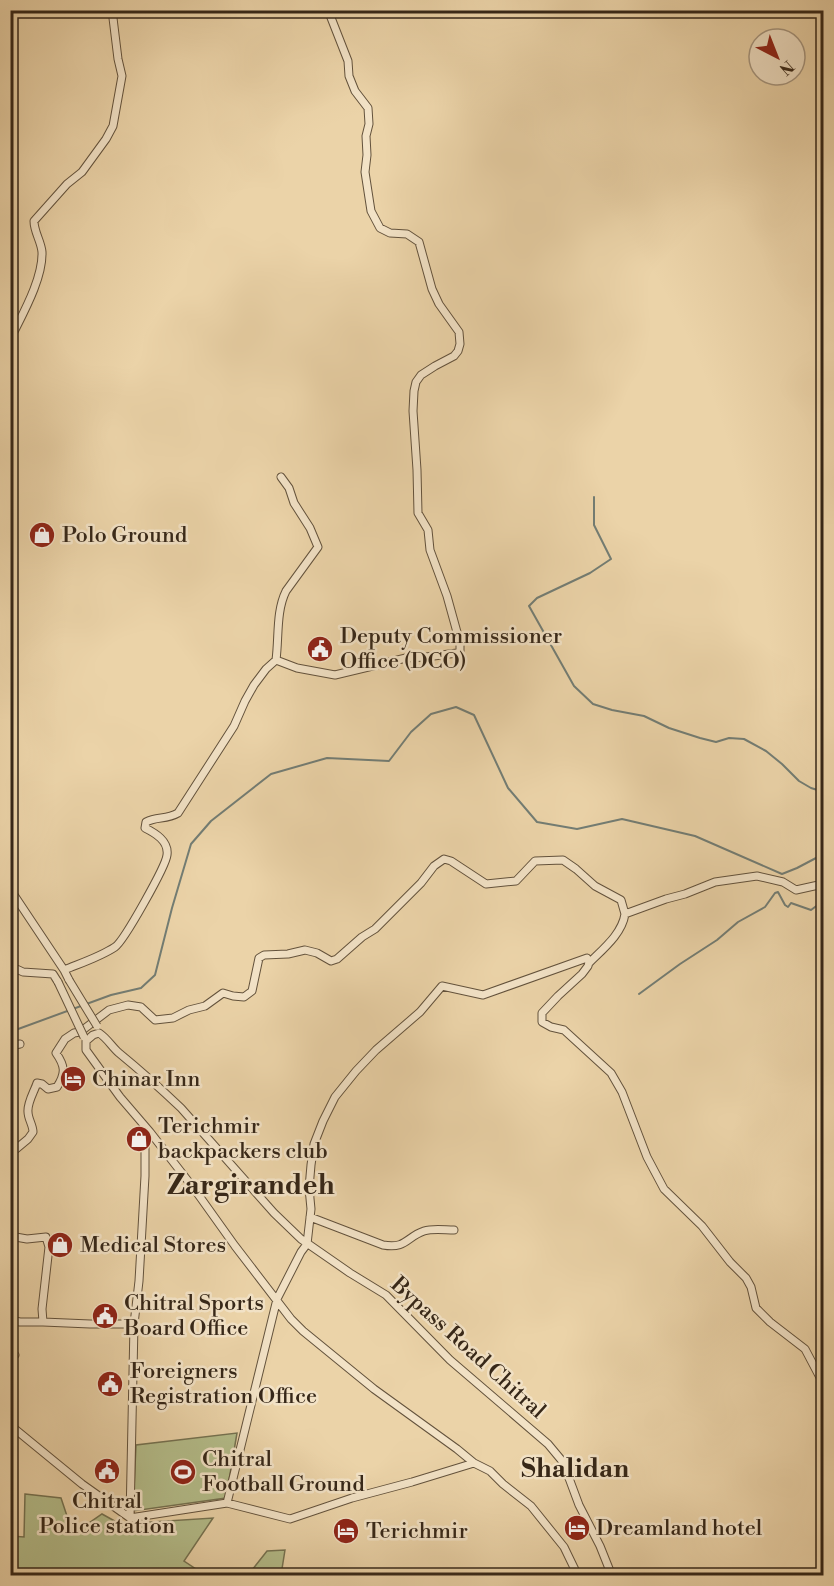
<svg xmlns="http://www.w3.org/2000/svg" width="834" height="1586" viewBox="0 0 834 1586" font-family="'Libre Bodoni',serif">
  <rect width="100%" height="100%" fill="#ebd3a8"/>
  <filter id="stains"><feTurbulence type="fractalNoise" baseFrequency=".00333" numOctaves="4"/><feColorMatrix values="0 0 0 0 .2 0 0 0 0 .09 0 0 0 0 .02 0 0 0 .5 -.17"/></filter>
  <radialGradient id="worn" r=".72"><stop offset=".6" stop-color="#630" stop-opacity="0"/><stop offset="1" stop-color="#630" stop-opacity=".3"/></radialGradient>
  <path fill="#b4bd8a" stroke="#757251" stroke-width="1.5" d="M237 1433 226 1498 133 1511 136 1445Z
    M25 1494 61 1498 73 1534 102 1514 120 1524 213 1518 184 1561 205 1575H121L118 1569 106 1575H11V1536L24 1537Z
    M285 1550 281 1575H248L267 1551Z"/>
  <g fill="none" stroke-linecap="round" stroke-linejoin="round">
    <path stroke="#737d74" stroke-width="2" d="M594 497V525L611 559 590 573 537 598 529 606 574 686 593 704 612 710 644 716 669 728 700 738 716 742 729 738 744 739 766 751 782 764 799 781 811 788 824 792
      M639 994 680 964 717 940 738 922 765 907 775 893 778 892 785 905 788 907 791 903 811 910 819 904H824
      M10 1032 111 995 141 988 155 975 172 908 191 844 211 821 271 774 327 758 389 761 411 732 431 714 456 707 474 715 508 788 537 822 577 829 622 819 695 836 782 874 797 868 816 858 824 857"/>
    <g stroke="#63523c" stroke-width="9">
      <path id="minor" d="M10 340C22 315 43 279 42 252 41 241 34 232 34 221L67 184 82 172 106 139 113 126 122 76 118 59 112 10
        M276 660C279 637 276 611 286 591L318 547 310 528 294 503 289 488 281 477
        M10 889 64 970 69 980
        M589 963C603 949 622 934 625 914L666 899 685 894 715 882 757 876 783 882 796 890 823 884
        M10 966 23 972 53 974 58 982
        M64 970C81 963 100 957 115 947 124 941 166 866 167 855 169 841 155 833 145 828L146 822C157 816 166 820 178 813L234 726 245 701 254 685 266 669 276 660 297 668 335 675 406 658 426 657 457 653 460 651V643L447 596 430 550 428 530 418 513 417 470 413 411 414 391 416 382 421 375 435 366 454 356 458 351 460 344 459 332 439 304 432 289 419 242 407 234 390 233 380 228 371 211 365 172 367 155 366 136 369 124 368 108 355 91 349 76 348 61 328 10
        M99 1033C107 1038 112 1047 119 1053 141 1071 161 1089 181 1108L274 1213 301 1239 350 1273 386 1295 450 1360 548 1444 563 1462 579 1505 600 1546 612 1576
        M99 1033 93 1035 86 1041V1050L120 1097 150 1132 195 1190 235 1246 291 1319 303 1331 374 1389 457 1449 474 1463 490 1471 503 1484 531 1506 564 1547 578 1576
        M10 1046 20 1044
        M10 1154 28 1139 33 1132C33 1125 28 1119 28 1112 27 1103 34 1092 37 1083L42 1084 48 1089 57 1087C66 1073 65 1066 56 1053L65 1039 74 1033 80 1032 109 1010 128 1005 141 1007 155 1020 173 1018 189 1010 205 1006 223 993 233 996 244 997 252 991 259 958 264 955 288 954 305 950 317 953 331 961 337 959 362 937 375 929 421 883 434 866 444 859 451 861 486 884 516 881 535 861 563 860 576 869 595 886 621 900 625 914
        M310 1217 383 1245C407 1249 406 1237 424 1231 433 1228 445 1230 454 1230
        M10 1236 27 1239 46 1237 49 1247 42 1309 43 1322H20L10 1320
        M43 1322 90 1324H134
        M10 1353 15 1355 10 1358
        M10 1425 82 1484 130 1518 227 1503 290 1519 352 1498 412 1482 474 1463
        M227 1503 277 1299 301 1252 307 1244 311 1209 309 1188 311 1165 314 1144 323 1121 335 1097 356 1071 376 1050 420 1012 442 986 483 995 587 958 589 962 588 966 582 974 558 996 542 1013V1022L551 1027 564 1030 611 1073 622 1092 647 1157 664 1189 702 1226 730 1262 746 1278 751 1287 756 1308 770 1322 805 1349 824 1385
        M130 1518 134 1324 139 1281 145 1176V1143L150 1132"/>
    </g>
    <use href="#minor" stroke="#f2e2c6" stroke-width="7"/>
    <g stroke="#63523c" stroke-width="9" stroke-linecap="butt">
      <path id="minor-bridge" d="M69 980 97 1026
        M58 982 84 1037"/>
    </g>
    <use href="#minor-bridge" stroke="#f2e2c6" stroke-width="7"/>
  </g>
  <defs>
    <g id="shop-disc" transform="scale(1.35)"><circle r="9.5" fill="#8f2418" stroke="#f2e2c6"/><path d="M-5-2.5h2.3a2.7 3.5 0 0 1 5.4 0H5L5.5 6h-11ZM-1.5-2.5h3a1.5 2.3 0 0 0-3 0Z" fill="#fff"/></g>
    <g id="civic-disc" transform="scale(1.35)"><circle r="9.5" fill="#8f2418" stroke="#f2e2c6"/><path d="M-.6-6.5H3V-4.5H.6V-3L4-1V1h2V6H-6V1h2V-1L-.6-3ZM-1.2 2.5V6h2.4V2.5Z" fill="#fff"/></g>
    <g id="hotel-disc" transform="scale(1.35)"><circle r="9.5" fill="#8f2418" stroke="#f2e2c6"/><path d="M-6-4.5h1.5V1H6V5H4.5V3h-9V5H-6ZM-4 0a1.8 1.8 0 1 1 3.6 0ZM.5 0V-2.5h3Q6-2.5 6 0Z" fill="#fff"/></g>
    <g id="stadium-disc" transform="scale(1.35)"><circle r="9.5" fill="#8f2418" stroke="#f2e2c6"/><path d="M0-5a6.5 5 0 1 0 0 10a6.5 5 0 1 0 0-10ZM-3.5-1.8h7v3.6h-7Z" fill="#fff"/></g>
  </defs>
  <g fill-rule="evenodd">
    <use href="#shop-disc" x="42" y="535"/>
    <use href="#civic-disc" x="320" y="649"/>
    <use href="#hotel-disc" x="73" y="1079"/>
    <use href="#shop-disc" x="139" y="1139"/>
    <use href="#shop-disc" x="60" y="1245"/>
    <use href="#civic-disc" x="105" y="1316"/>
    <use href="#civic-disc" x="110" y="1384"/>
    <use href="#civic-disc" x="107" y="1471"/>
    <use href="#stadium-disc" x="183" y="1472"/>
    <use href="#hotel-disc" x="577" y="1528"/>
    <use href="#hotel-disc" x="346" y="1531"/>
  </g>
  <g text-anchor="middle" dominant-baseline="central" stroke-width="5" stroke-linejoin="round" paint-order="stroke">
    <g font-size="22" fill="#362718" stroke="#f2e2c6" text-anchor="start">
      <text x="62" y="535">Polo Ground</text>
      <text x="340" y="636">Deputy Commissioner<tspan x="340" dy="25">Office (DCO)</tspan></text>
      <text x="92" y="1079">Chinar Inn</text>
      <text x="158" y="1126">Terichmir<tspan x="158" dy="25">backpackers club</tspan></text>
      <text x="80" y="1245">Medical Stores</text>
      <text x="124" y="1303">Chitral Sports<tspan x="124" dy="25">Board Office</tspan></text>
      <text x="130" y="1371">Foreigners<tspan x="130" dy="25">Registration Office</tspan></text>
      <text x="202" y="1459">Chitral<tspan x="202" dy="25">Football Ground</tspan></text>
      <text x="107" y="1501" text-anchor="middle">Chitral<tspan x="107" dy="25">Police station</tspan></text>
      <text x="596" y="1528">Dreamland hotel</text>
      <text x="366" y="1531">Terichmir</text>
    </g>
    <g font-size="22" fill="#362718" stroke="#f2e2c6">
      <text transform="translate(468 1348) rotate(42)">Bypass Road Chitral</text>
    </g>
    <g font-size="26" font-weight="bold" fill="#362718" stroke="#f2e2c6">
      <text x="575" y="1469">Shalidan</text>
    </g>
    <g font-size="28" font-weight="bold" fill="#362718" stroke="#f2e2c6">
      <text x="251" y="1185">Zargirandeh</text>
    </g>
  </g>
  <rect width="834" height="1586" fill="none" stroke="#ebd3a8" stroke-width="36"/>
  <rect x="12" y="12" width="810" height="1562" fill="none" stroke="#362718" stroke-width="3"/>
  <rect x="18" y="18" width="798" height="1550" fill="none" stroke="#362718" stroke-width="1.5"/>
  <g transform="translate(777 57) rotate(138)"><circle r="28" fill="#f2e2c6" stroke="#a79780" stroke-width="1.5"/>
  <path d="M0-4.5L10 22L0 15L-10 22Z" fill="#8f2418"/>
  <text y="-9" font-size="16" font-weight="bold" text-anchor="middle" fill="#362718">N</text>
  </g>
  <rect width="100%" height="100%" filter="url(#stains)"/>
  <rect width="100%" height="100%" fill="url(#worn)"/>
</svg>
